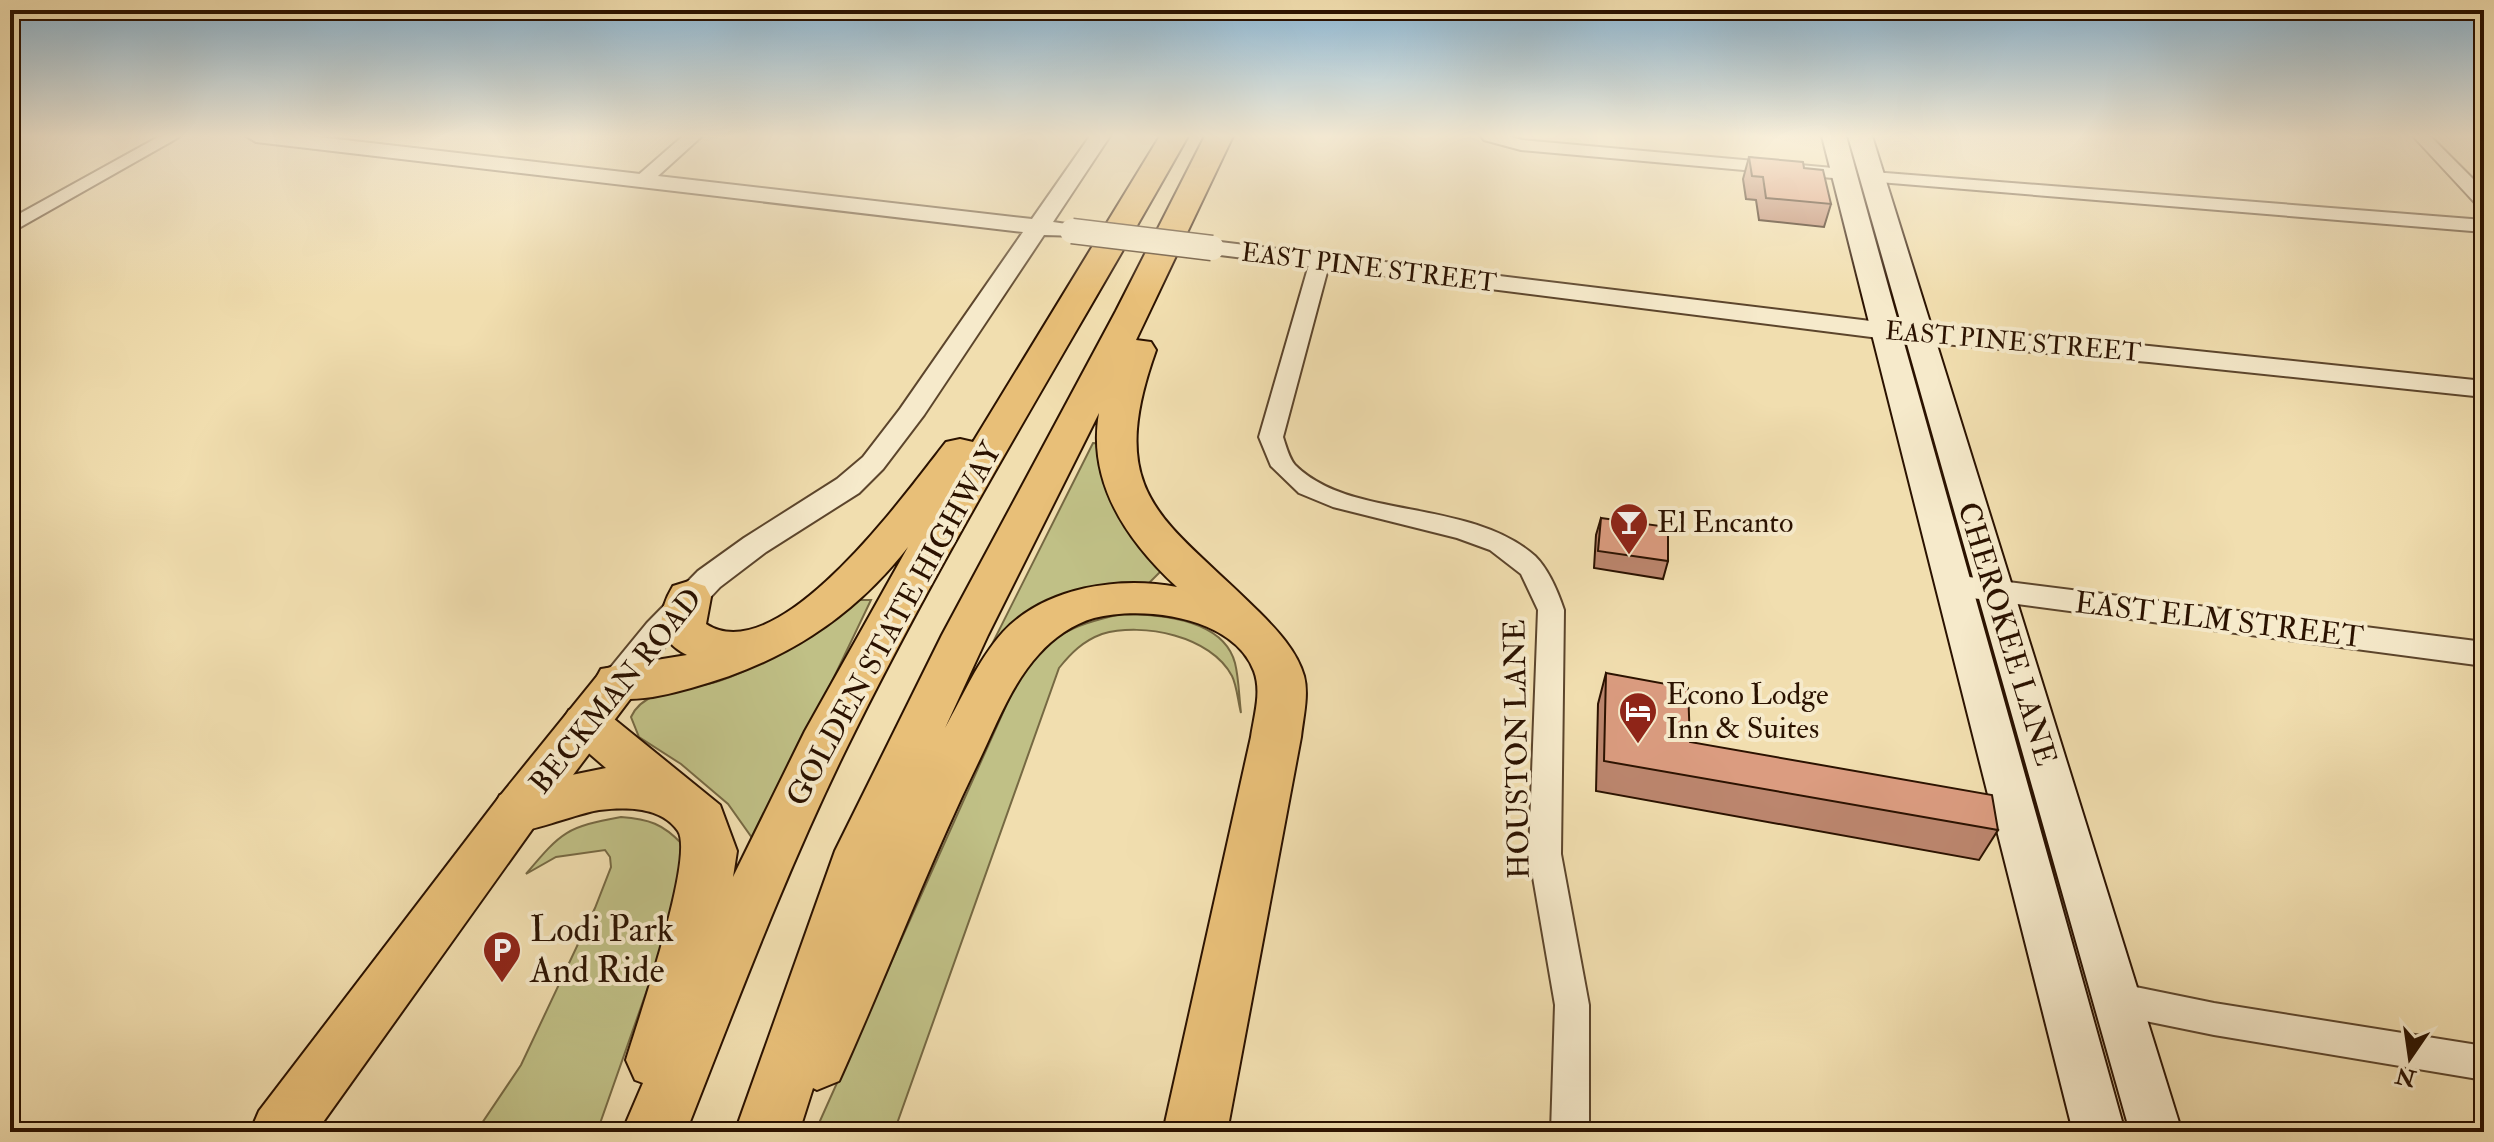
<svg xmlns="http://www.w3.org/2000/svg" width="2494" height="1142" viewBox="0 0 2494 1142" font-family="'IM FELL Double Pica',serif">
  <rect width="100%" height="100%" fill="#f1deaf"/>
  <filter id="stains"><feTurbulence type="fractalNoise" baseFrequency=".0025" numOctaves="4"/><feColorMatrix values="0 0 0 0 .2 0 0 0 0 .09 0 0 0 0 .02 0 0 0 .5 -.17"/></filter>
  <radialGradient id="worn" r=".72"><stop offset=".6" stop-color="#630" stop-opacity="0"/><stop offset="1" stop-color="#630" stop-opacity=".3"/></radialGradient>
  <path fill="#c0c086" stroke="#766943" stroke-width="2" d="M1093 443 1105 444 1163 569 1146 586H1120L970 688Z
    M853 600H871L755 842 728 804 681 764 639 737 631 717C645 686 690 691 719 681 770 664 812 632 853 600Z
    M1121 614C1158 614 1223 618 1235 663 1239 679 1239 697 1241 713 1238 702 1237 686 1232 676 1211 636 1143 622 1102 634 1083 641 1071 653 1059 668L894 1132H815L1018 679C1053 634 1066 627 1121 614Z
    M621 817C649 819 663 824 682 844L679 899 597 1132H476L521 1065 595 908 611 867 610 857 605 850 556 857 526 874C562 831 567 827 621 817Z"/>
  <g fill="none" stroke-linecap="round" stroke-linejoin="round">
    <g stroke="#5c452c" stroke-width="4">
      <path id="minor" d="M160 136H181L10 233V219Z
        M683 136H702L648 185H636L633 181 636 177Z
        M1481 136H1508L1522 140 1844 169 1853 174 1844 179 1521 150 1484 140Z
        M2413 136H2430L2484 190V207L2477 205Z
        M1873 172 2484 220V232L1867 181 1864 177Z
        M1320 255 1330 261 1283 437C1286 446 1289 458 1295 465 1314 484 1341 494 1366 500 1421 514 1491 517 1535 556 1549 570 1558 592 1564 610L1561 854 1589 1005V1132H1551L1555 1005 1529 854 1538 610 1521 574 1490 550 1457 538 1333 507 1299 493 1271 466 1259 437 1310 261Z
        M2116 983 2214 1003 2484 1046V1080L2214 1035 2116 1015 2104 1010 2099 999 2104 988Z"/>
    </g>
    <g stroke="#5c452c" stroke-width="4">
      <path id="tertiary" d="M246 136H310L1032 219 1090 136H1110L1053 222 1080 226 1084 231 1080 236 1044 235 924 415 883 469 859 493 766 552 720 587 671 639 630 691 618 695 606 691 601 682 606 673 647 623 698 571 744 538 837 479 863 457 900 409 1023 232 256 142Z
        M1212 241 1887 323 2149 346 2484 381V397L2149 362 1887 339 1204 253 1200 248 1204 243Z
        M1953 575 2484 642V666L1942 594 1937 586 1942 578Z"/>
    </g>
    <g stroke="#2b1200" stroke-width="4">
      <path id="secondary" d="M1822 136H1846L2125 1132H2073Z
        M1848 136H1872L2182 1132H2130Z"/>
    </g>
    <g stroke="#2b1200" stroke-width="4">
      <path id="primary" d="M618 665 634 670 641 682 634 694 536 824 316 1132H250L259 1111 500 796 602 670Z"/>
    </g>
    <g stroke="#2b1200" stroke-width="4">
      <path id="motorway" d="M1160 136H1188C1077 334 956 528 855 731 790 861 739 997 686 1132H622L643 1083 635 1080 626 1060C637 1023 695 857 678 831 661 806 625 807 599 810 579 813 531 832 517 831 511 830 505 827 500 825L492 810 500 795 557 778 606 768 569 736 561 723 569 710 586 704 603 710 720 805 737 851 733 877 805 731 908 547C851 620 780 664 691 688 662 696 630 704 601 695L594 682 601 669 687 655C655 639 657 613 673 586L689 581 705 586 711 597 706 624C779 672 908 490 946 442L960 439 973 442Z
        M1205 136H1233L1136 340 1151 342 1156 350C1103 498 1165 518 1259 612 1277 630 1297 651 1304 676 1309 695 1303 718 1301 737L1227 1132H1163L1251 737C1254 716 1262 692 1254 671 1234 617 1144 605 1094 618 1073 624 1053 638 1039 654 1011 684 995 728 977 765 927 868 886 977 839 1081L817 1090 813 1088 799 1132H735L835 851 942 635 1116 311ZM1099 413C1087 483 1127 541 1177 587 1119 576 1045 587 1003 632 978 660 963 696 945 728L988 635Z"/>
    </g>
    <use href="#minor" fill="#f6eacb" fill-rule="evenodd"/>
    <use href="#tertiary" fill="#f6eacb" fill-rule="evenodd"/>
    <use href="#secondary" fill="#f6eacb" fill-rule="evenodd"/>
    <use href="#primary" fill="#e8bf78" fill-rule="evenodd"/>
    <use href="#motorway" fill="#e8bf78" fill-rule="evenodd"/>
    <g stroke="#5c452c" stroke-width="27" stroke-linecap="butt">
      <path id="tertiary-bridge" d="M1072 231 1212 248"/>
    </g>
    <use href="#tertiary-bridge" stroke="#f6eacb" stroke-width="24"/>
  </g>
  <path fill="#bc866e" stroke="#2b1200" stroke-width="2" d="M1749 157 1804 168 1831 204 1824 227 1759 220 1756 200 1746 199 1743 179Z
    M1601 518 1668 561 1663 579 1594 568 1596 535Z
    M1606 673 1690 742 1998 830 1979 860 1596 791 1598 704Z"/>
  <path fill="#db9c80" stroke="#2b1200" stroke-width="2" d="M1749 157 1803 162 1804 168 1823 170 1831 204 1766 198 1763 177 1752 176Z
    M1601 518 1668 527V561L1598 551Z
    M1606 673 1688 688 1690 742 1992 795 1998 830 1604 761Z"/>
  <linearGradient id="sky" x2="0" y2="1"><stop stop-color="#8ab6d4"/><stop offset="0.46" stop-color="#f9f0db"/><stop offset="1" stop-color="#f9f0db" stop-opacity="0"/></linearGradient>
  <rect width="2494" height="296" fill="url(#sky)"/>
  <defs>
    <g id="bar-pin" transform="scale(2)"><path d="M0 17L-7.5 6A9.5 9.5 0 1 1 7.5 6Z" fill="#8f2418" stroke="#f6eacb"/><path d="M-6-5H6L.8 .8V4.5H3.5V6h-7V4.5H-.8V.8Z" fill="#fff"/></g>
    <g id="hotel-pin" transform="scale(2)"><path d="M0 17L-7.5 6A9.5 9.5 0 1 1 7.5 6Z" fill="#8f2418" stroke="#f6eacb"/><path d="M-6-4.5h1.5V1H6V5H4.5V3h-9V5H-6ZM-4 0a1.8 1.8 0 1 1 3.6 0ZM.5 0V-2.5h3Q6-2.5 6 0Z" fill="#fff"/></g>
    <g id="parking-pin" transform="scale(2)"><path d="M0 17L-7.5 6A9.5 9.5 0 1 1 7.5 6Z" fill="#8f2418" stroke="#f6eacb"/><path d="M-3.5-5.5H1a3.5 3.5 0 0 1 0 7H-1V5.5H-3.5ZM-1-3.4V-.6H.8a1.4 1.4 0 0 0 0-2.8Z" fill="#fff"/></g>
  </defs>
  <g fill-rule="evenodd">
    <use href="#bar-pin" x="1629" y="522"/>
    <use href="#hotel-pin" x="1638" y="711"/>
    <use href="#parking-pin" x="502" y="950"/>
  </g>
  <g text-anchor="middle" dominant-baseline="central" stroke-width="8" stroke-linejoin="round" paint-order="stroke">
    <g font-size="26" fill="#2b1200" stroke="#f6eacb">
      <text transform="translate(1369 268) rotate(7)">EAST PINE STREET</text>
      <text transform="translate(2013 342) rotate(5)">EAST PINE STREET</text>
    </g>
    <g font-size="30" fill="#2b1200" stroke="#f6eacb" text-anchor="start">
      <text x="1657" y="522">El Encanto</text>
      <text x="1666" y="694">Econo Lodge<tspan x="1666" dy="34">Inn &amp; Suites</tspan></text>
    </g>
    <g font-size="30" fill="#2b1200" stroke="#f6eacb">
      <text transform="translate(2219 620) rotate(7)">EAST ELM STREET</text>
      <text transform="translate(894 624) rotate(-61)">GOLDEN STATE HIGHWAY</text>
      <text transform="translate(2007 634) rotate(73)">CHEROKEE LANE</text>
      <text transform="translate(616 691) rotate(-51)">BECKMAN ROAD</text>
      <text transform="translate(1517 749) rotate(-91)">HOUSTON LANE</text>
    </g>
    <g font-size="36" fill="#2b1200" stroke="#f6eacb" text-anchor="start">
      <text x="530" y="929">Lodi Park<tspan x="530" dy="41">And Ride</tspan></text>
    </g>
  </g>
  <rect width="2494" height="1142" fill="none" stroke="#f1deaf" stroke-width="40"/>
  <rect x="12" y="12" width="2470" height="1118" fill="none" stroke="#2b1200" stroke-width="4"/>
  <rect x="20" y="20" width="2454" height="1102" fill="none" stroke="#2b1200" stroke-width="2"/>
  <g transform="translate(2410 1058) rotate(193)" stroke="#f6eacb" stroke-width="6" paint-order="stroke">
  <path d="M0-6L14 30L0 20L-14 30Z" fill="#2b1200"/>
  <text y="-12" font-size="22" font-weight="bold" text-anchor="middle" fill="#2b1200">N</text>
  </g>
  <rect width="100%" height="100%" filter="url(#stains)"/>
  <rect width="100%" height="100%" fill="url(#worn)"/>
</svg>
